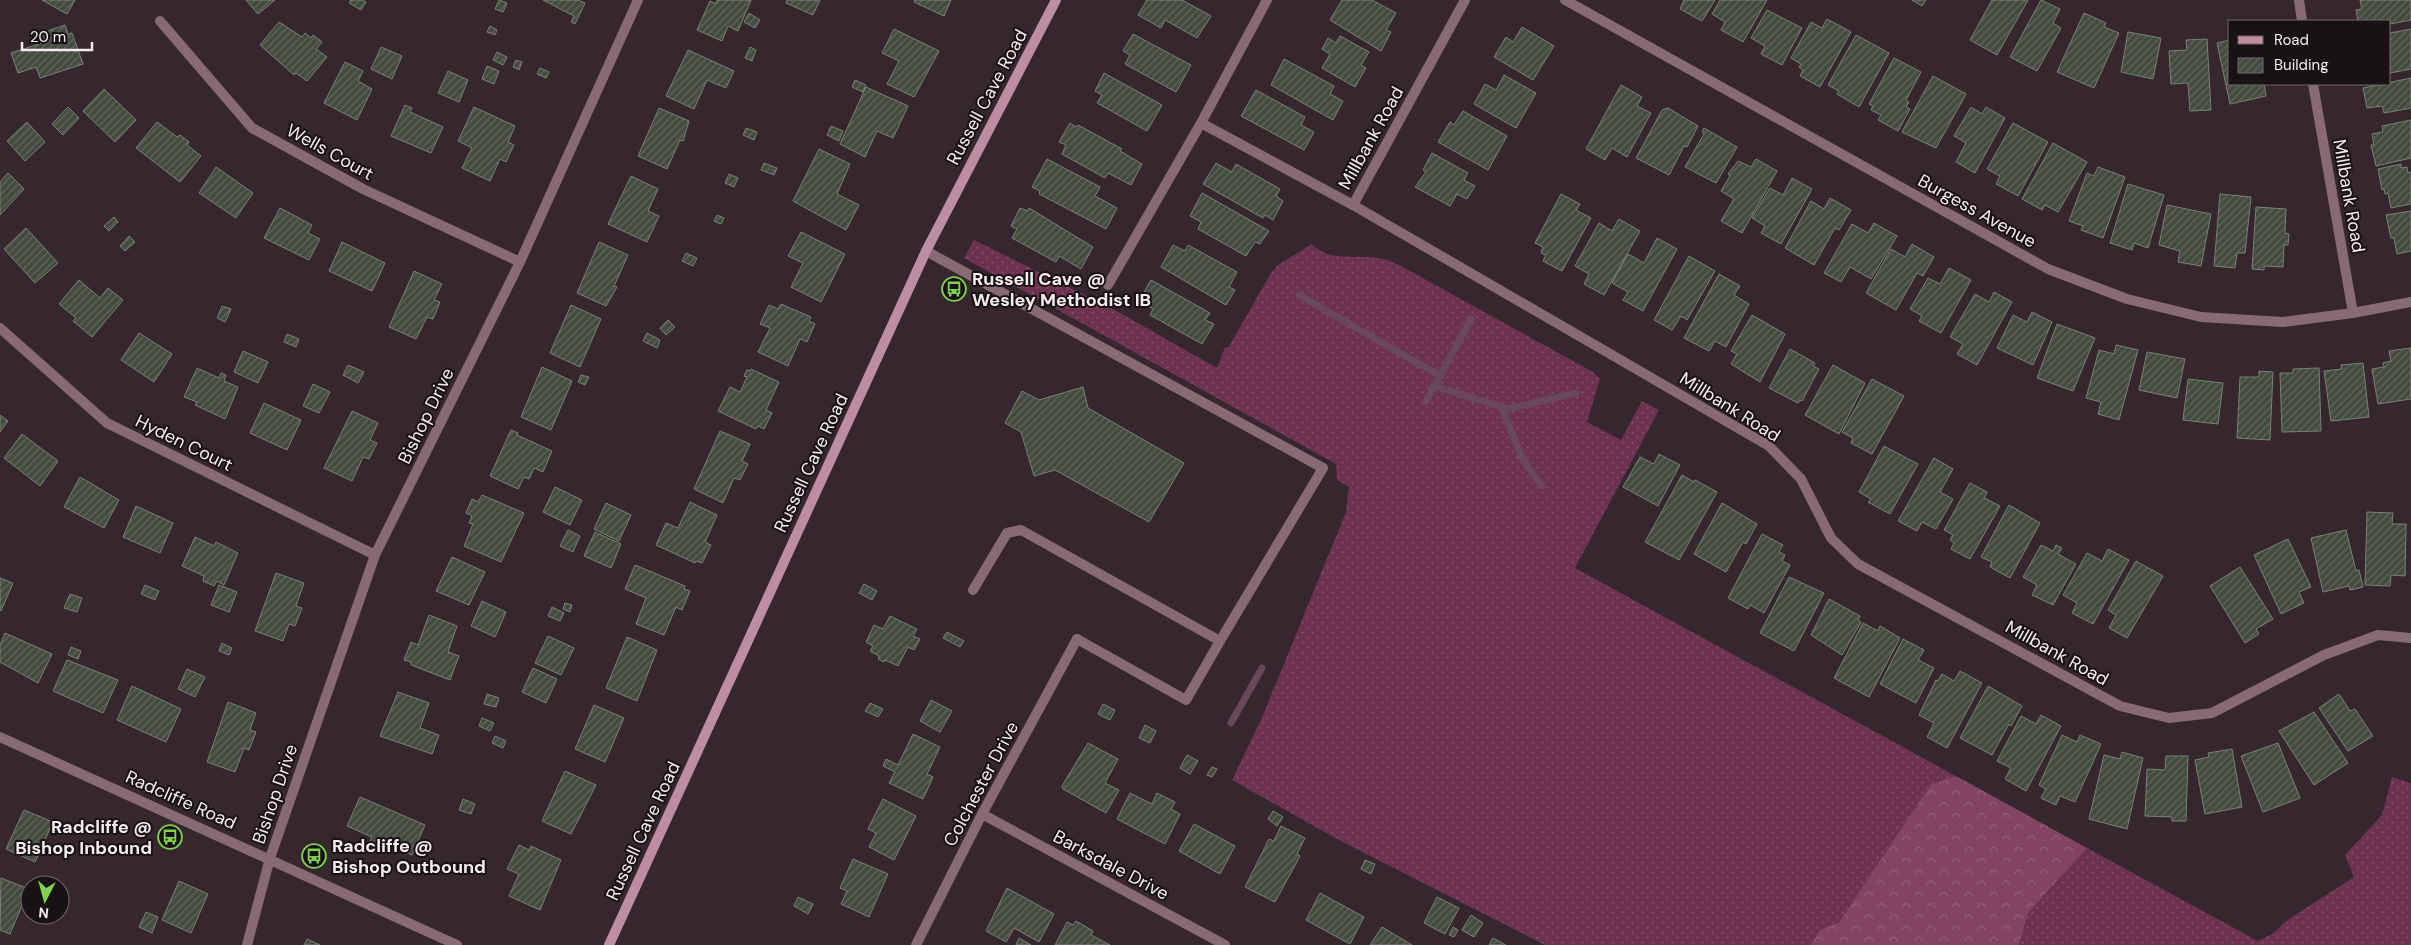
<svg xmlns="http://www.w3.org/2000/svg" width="2411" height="945" viewBox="0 0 2411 945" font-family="'DM Sans',sans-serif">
  <defs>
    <pattern id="grass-dots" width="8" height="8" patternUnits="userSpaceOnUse" patternTransform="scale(1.25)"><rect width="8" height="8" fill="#6d3250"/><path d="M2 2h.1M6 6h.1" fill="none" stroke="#82506a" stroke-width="1.8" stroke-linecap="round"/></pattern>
    <pattern id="forest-crowns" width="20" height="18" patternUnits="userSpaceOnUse" patternTransform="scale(1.25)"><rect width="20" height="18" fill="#834463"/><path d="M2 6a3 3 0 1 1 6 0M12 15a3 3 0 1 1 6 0" fill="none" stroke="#955f7a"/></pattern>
    <pattern id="building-hatch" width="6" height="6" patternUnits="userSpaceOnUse" patternTransform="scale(1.25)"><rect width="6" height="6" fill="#434b3f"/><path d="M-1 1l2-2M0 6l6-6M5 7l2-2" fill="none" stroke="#5f655b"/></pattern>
  </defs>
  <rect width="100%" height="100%" fill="#35272d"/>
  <path fill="url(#grass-dots)" d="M974 240 1113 309 1217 368 1225 347 1228 348 1271 273 1278 265 1312 244C1330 263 1355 254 1378 258 1390 260 1400 265 1410 271L1593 372 1600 379 1587 422 1621 440 1642 401 1659 410 1575 568 1956 776 1931 784 1839 922 1820 930 1810 945H1545L1337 839 1232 780 1261 720 1346 512 1349 487 1337 480 1336 464 964 258Z
    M2392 777 2411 783V945H2019L2028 913 2087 848 2258 941 2274 933 2286 921 2354 877 2345 855 2382 815Z"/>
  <path fill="url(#forest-crowns)" d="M1956 776 2087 848 2028 913 2019 945H1810L1820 930 1839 922 1931 784Z"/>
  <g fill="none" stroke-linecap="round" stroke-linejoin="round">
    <path stroke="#68485a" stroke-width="7" d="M1299 295 1440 376 1426 401
      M1440 376 1471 319
      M1434 386 1508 409 1576 393
      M1502 408 1523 460 1542 486
      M1231 723 1262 668"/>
  </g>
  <path fill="url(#building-hatch)" stroke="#798375" d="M42 0H75L67 14Z
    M246 0H275L258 14Z
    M351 0H362L366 2 361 10 349 3Z
    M499 0 507 3 503 12 495 9Z
    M543 0H578L585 3 575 24 571 22 574 16Z
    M717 0H751L738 31 728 26 722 41 697 30 710 1 716 4Z
    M787 0H820L813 15 786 3Z
    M915 0H951L944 16 914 2Z
    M1147 0H1182L1211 16 1197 38 1165 20 1161 28 1138 15Z
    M1342 0H1372L1396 13 1386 30 1391 32 1381 51 1330 20Z
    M1684 0H1715L1702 21 1680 9Z
    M1720 0H1767L1743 42 1721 30 1725 22 1712 14Z
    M1912 0H1926L1922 6Z
    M1992 0H2028L1997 55 1970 40Z
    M2041 0 2060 9 2053 23 2061 28 2037 71 2010 57Z
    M2360 0H2411V20L2390 24V21H2358L2356 10 2362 9Z
    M1767 10 1802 28 1782 65 1761 54 1765 46 1751 38Z
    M749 13 760 20 755 28 744 22Z
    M2084 13 2106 23 2104 27 2119 33 2094 88 2057 72Z
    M1827 19 1851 32 1820 87 1800 76 1803 70 1799 67 1801 64 1791 58 1811 22 1822 28Z
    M279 22 302 37 305 33 311 38 313 35 322 42 316 49 327 57 307 81 296 73 294 75 260 45Z
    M65 25 68 34 72 33 83 64 40 78 36 67 18 73 11 53 42 43 39 34Z
    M490 26 497 30 495 35 487 32Z
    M1522 27 1554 46 1533 80 1494 57 1506 37 1513 42Z
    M894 29 939 51 914 97 887 84 899 61 882 53Z
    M2411 29V69L2390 73V33Z
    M2128 32 2161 38 2153 79 2121 72Z
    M1133 34 1191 65 1176 92 1125 64 1130 55 1123 51Z
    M1856 35 1889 53 1859 107 1837 94 1839 91 1828 85Z
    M1340 36 1369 52 1361 65 1366 68 1355 87 1322 68 1330 54 1322 49 1328 38 1336 43Z
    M2207 39 2211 110 2190 111 2188 83 2171 84 2169 51 2187 50 2186 40Z
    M2230 40V84H2264L2266 96 2230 104 2217 43Z
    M381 47 402 56 392 79 371 69Z
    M750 47 756 50 752 61 745 58Z
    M688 50 734 71 726 88 707 80 694 109 666 96Z
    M497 52 507 57 503 65 493 60Z
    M1894 58 1921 72 1906 100 1909 102 1906 107 1910 109 1898 131 1878 120 1881 115 1871 110 1873 106 1869 104Z
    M1284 59 1334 86 1330 94 1343 101 1333 120 1271 85Z
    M516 60 522 62 519 70 513 67Z
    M345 62 363 71 358 81 372 89 357 120 324 103Z
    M487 66 499 71 494 84 482 79Z
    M540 68 549 72 546 78 537 74Z
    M448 71 468 80 459 102 438 93Z
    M1104 73 1162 105 1147 131 1097 103 1102 95 1095 91Z
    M1504 75 1536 93 1516 128 1474 104 1485 84 1496 90Z
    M1933 76 1966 94 1936 148 1902 132Z
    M2411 78V108L2384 113 2382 106 2367 108 2363 88Z
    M855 80 866 85 863 92 852 87Z
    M1621 85 1642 97 1637 106 1651 113 1627 157 1612 148 1605 160 1586 149Z
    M866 87 908 106 893 138 877 131 865 157 840 144Z
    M104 89 136 120 115 142 83 111Z
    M1256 90 1305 117 1301 125 1314 132 1304 150 1241 116Z
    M405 105 412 108 410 112 443 127 431 153 391 136Z
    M68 107 79 118 63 135 52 124Z
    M474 107 515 126 508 142 514 145 506 162 500 159 490 181 462 168 472 148 458 141Z
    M1971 107 1982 114 1986 107 2005 118 1975 173 1956 162 1966 143 1954 136Z
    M659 108 689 121 683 141 680 140 667 169 638 156Z
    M1668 108 1698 126 1687 147 1684 146 1669 175 1636 158 1662 110Z
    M1463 111 1507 136 1488 170 1438 142 1450 122 1454 125Z
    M2411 120V158L2376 166 2371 145H2374L2372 134 2383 132 2382 126Z
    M27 122 45 142 25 161 7 141Z
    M157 122 177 137 180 135 189 142 187 145 201 156 180 182 136 148Z
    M1070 123 1076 127 1078 125 1122 149 1120 151 1142 164 1131 185 1108 173 1105 178 1062 154 1066 145 1059 142Z
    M2013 123 2048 142 2018 196 1996 184 2000 176 1987 169Z
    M831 126 843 131 839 141 827 135Z
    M746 128 757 132 754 140 743 135Z
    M1704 128 1737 147 1716 183 1685 167 1704 134 1702 132Z
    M2053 143 2087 162 2058 212 2045 205 2042 210 2022 199Z
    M819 149 850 164 837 194 859 205 846 230 793 201Z
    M1432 153 1468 173 1464 180 1475 186 1467 199 1457 194 1450 206 1415 187 1426 172 1423 170Z
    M1047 159 1100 187 1095 196 1117 208 1106 229 1039 194 1040 191 1032 187Z
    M1756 159 1777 171 1742 233 1721 221 1734 199 1721 191 1730 176 1728 174 1738 161 1751 167Z
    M764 163 777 168 774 175 761 170Z
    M1216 163 1232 172 1236 164 1280 189 1276 196 1283 201 1273 220 1265 215 1263 218 1203 184Z
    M2401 164V168L2407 167 2408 173 2411 172V204L2391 208 2388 193 2385 194 2384 189 2382 190 2378 169Z
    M216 167 253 193 236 218 199 193Z
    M2098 167 2125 177 2103 238 2081 230 2083 226 2069 221 2087 173 2094 176Z
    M8 173 24 189 0 215V182Z
    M729 174 738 178 734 187 725 183Z
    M631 176 658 189 648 211 659 216 647 242 608 224Z
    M1792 178 1812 189 1781 244 1761 233 1765 226 1752 218 1770 188 1783 195Z
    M2128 184 2164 195 2148 248 2134 243 2132 250 2110 243Z
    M1202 193 1269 231 1260 244 1255 242 1246 256 1198 229 1201 222 1190 216Z
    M1561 194 1580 204 1576 210 1591 218 1562 271 1543 261 1546 255 1541 253 1543 247 1535 243Z
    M2220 194 2251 197 2245 253H2237L2235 268 2214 266Z
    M1830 198 1851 210 1839 230 1835 228 1814 265 1785 248 1811 201 1824 209Z
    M2167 205 2211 214 2201 266 2178 262 2180 251 2159 245Z
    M2256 207 2286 209 2285 233 2289 234 2288 245H2284L2283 267 2264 266V270L2252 269Z
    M280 208 312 225 308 233 320 239 309 260 264 238Z
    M1020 208 1028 211 1029 208 1093 247 1081 269 1059 256 1056 262 1012 238 1017 229 1011 226Z
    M2411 211V251L2397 254 2394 238H2391L2386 215Z
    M717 215 724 218 721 224 714 221Z
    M114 217 118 222 109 231 104 226Z
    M1619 219 1640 231 1604 295 1584 284 1589 274 1575 266 1599 223 1612 231Z
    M1874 223 1897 236 1871 279 1850 267 1841 282 1824 273 1852 224 1868 233Z
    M26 228 58 263 35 283 4 249Z
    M801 232 845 254 821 302 791 287 803 263 788 256Z
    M129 236 135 242 125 251 120 246Z
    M1657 238 1677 249 1643 311 1623 300 1628 292 1612 283 1628 254 1644 263Z
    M342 242 385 263 372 291 329 271Z
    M599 242 628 255 614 286 617 287 606 306 577 293Z
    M1912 244 1934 257 1923 276 1917 273 1896 310 1866 293 1891 249 1905 257Z
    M1173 245 1185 251 1188 245 1237 272 1229 287 1235 290 1226 305 1161 267Z
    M686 253 697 258 693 266 682 261Z
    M1689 256 1715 271 1687 320 1681 316 1672 330 1654 320Z
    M1949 268 1971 280 1941 333 1919 321 1922 316 1910 309 1928 278 1940 284Z
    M414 271 442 284 434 300 440 302 433 319 427 317 416 339 389 327Z
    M1719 274 1740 286 1734 295 1749 304 1726 347 1715 341 1709 351 1684 338Z
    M79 280 100 298 108 288 123 300 92 337 73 321 76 318 59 304Z
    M1151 280 1210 313 1205 320 1214 324 1202 344 1150 315 1153 309 1139 301Z
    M1994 292 2012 302 1977 365 1957 354 1963 344 1950 337 1975 294 1989 302Z
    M781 304 811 317 809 321 815 324 807 342 800 339 788 366 758 352 770 328 760 324 769 305 778 309Z
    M571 305 601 319 580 367 550 353Z
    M222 306 231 309 225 322 217 318Z
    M2032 312 2052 322 2033 365 1997 348 2013 315 2027 322Z
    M1752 315 1785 334 1760 382 1731 364 1737 354 1731 351Z
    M668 320 675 327 666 335 660 328Z
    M2057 324 2095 338 2073 391 2037 378Z
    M139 333 172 354 154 382 121 360Z
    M647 333 660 340 657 348 643 341Z
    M287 334 299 339 296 347 284 342Z
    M2116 345 2138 350 2119 420 2098 414 2101 402 2086 398 2099 350 2114 354Z
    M2411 348V399L2378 404 2372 369 2384 367 2383 363 2391 361 2389 351Z
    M1790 349 1815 363 1813 366 1819 369 1802 401 1800 400 1798 403 1769 388Z
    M243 351 268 362 258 383 234 372Z
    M2147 352 2185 359 2177 398 2139 390Z
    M2363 363 2369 417 2331 421 2324 371 2342 369 2341 365Z
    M348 365 364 372 358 383 343 375Z
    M1833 365 1865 383 1839 434 1805 415Z
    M542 367 572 381 551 430 521 417Z
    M197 368 219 378 221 373 226 375 224 381 238 387 225 419 195 405 197 402 184 397Z
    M2319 368 2321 431 2282 432 2280 373H2293V369Z
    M751 369 779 382 766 410 772 413 764 429 758 426 756 429 718 411 730 387 740 392 747 377 744 376 747 370 750 371Z
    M2259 371 2273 372 2270 440 2237 438 2240 377H2259Z
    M581 375 589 377 585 385 578 382Z
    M1872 379 1904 396 1872 454 1851 443 1853 438 1842 432Z
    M2188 379 2223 383 2218 424 2183 420Z
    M313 384 330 392 319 413 303 406Z
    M1083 387 1088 408 1184 463 1149 522 1055 470 1034 476 1021 432 1005 423 1022 391 1039 400Z
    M264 403 301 420 287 450 250 433Z
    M352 411 378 423 370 440 377 443 369 459 363 457 352 481 324 468Z
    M0 415 8 421 0 432Z
    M511 430 518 433 517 435 552 451 543 472 534 468 529 479 524 477 518 489 490 476Z
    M720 431 750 444 742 461 748 464 740 480 734 478 723 503 694 489Z
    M22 434 58 461 40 486 4 458Z
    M1884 446 1918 464 1890 514 1868 502 1871 499 1859 492Z
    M1659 454 1680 465 1658 506 1623 487 1640 457 1654 464Z
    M1934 458 1953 469 1940 492 1953 499 1936 529 1922 522 1917 531 1898 521Z
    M1682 475 1694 482 1695 480 1717 492 1679 560 1645 542Z
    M80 477 119 500 104 528 64 507Z
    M1970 483 1987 492 1984 498 2000 506 1970 559 1951 549 1954 543 1950 540 1953 535 1944 530Z
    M555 487 582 500 570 525 543 512Z
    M482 495 524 513 501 562 464 546 473 524 469 523 472 516 466 513 472 499 478 502Z
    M690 502 717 515 705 542 711 545 702 563 696 561 695 563 656 545 666 523 678 528Z
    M606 503 631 515 619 541 594 529Z
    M1722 503 1757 524 1746 544 1743 542 1726 572 1694 554Z
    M2009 505 2040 523 2010 578 1990 567 1992 562 1981 557Z
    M136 506 173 523 160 553 123 537Z
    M2367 512 2393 513 2392 524H2406L2405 576 2391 575 2390 586 2365 585Z
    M568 530 580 536 573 552 560 546Z
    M2346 530 2356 571 2359 570 2363 587 2350 590 2349 586 2323 592 2311 538Z
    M595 532 621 544 611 568 584 556Z
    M1762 534 1783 545 1779 552 1785 555 1782 561 1790 565 1764 613 1750 605 1748 609 1728 598Z
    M195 537 214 546 216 542 238 553 224 585 217 581 214 586 203 581 204 576 182 566Z
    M2288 539 2311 587 2299 592 2304 603 2281 614 2254 555Z
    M2041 545 2053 551 2056 545 2062 548 2058 554 2076 564 2053 605 2032 595 2037 585 2023 577Z
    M2108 549 2129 560 2093 624 2072 613 2077 603 2063 595 2087 553 2102 561Z
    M452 557 485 572 469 605 436 591Z
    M2136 561 2163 576 2127 638 2109 628 2116 615 2108 610Z
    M635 565 685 586 684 589 690 591 682 610 676 607 664 635 636 624 646 598 625 589Z
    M2240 567 2273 619 2256 629 2259 634 2245 643 2210 586Z
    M276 573 304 583 296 606 302 608 295 626 289 624 283 641 255 631Z
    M1789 577 1824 593 1794 651 1760 633Z
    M0 578 13 583 1 611 0 610Z
    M864 584 877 591 872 600 859 593Z
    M145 585 159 591 155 600 141 594Z
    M219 585 237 592 229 612 211 605Z
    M70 594 82 598 77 612 64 608Z
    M1829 599 1860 616 1858 620 1861 622 1842 655 1811 635Z
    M482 601 506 612 495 637 471 626Z
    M565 603 572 605 570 612 563 609Z
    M552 607 564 613 560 621 548 616Z
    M429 615 457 626 448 652 459 656 450 680 411 665V662L404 660 411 642 418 645Z
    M890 616 917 629 913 636 920 639 914 650 908 647 898 666 885 660 884 662 878 659 879 656 870 651 873 646 866 642 874 625 883 629Z
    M1863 623 1878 631 1880 626 1900 638 1869 697 1834 678Z
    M947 632 964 641 960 647 943 638Z
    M5 633 52 654 38 683 0 662V645Z
    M548 636 574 648 561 675 535 663Z
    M627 637 657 650 637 701 606 688Z
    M1903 639 1924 650 1918 660 1934 668 1916 703 1880 684Z
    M222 643 232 648 229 655 219 651Z
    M71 647 81 651 78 659 68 655Z
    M67 660 118 680 103 713 53 691Z
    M533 668 557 679 546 703 522 692Z
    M187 669 205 677 195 697 178 689Z
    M1960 671 1982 683 1947 748 1927 737 1934 723 1919 715 1936 680 1938 681 1942 674 1954 681Z
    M132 686 181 709 166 742 117 720Z
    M1988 686 2022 706 2011 726 2009 724 1992 755 1960 738Z
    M398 692 429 703 420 728 439 735 432 754 380 736Z
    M487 694 499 698 496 707 484 704Z
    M2339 694 2350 711 2355 709 2373 736 2348 751 2319 708Z
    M931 700 952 711 940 732 920 721Z
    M228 702 256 713 250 730 256 732 249 750 244 748 235 772 207 762Z
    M870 703 883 709 878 717 865 711Z
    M1103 704 1115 710 1110 720 1098 714Z
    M594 705 624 718 605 762 575 749Z
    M2314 712 2348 763 2314 785 2279 731Z
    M2041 715 2061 726 2026 791 2005 779 2011 768 1997 761 2021 716 2036 724Z
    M482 718 494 723 490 731 479 726Z
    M1145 725 1156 731 1150 743 1139 738Z
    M913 734 940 747 927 774 933 777 923 799 889 783 895 772 883 766 886 759 898 765Z
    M2062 735 2077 742 2080 735 2101 744 2075 802 2060 796 2056 805 2041 798 2046 789 2039 785Z
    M495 736 506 741 503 748 492 743Z
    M1088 743 1118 759 1105 783 1119 790 1106 813 1063 789 1062 786Z
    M2278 743 2300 798 2263 812 2241 756Z
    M2232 749 2242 807 2205 814 2195 760 2209 757 2208 753Z
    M2122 752 2143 758 2127 829 2089 819 2104 755 2120 759Z
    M1187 755 1198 761 1190 774 1180 768Z
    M2166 756H2188L2186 821H2172V817L2145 816 2147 769 2165 770Z
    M1212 767 1217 769 1212 777 1207 775Z
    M565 771 596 785 571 834 542 821Z
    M1130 793 1152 804 1157 793 1175 802 1171 809 1180 814 1165 844 1117 819Z
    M360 797 425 825 412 855 389 845 387 851 369 843 372 837 347 826Z
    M463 799 475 804 471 814 459 810Z
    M883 799 916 816 894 860 869 847 876 833 868 829Z
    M24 810 53 822 35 862 6 849Z
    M1273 811 1283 817 1277 826 1268 819Z
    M1194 824 1235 846 1220 874 1179 851Z
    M1281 826 1305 838 1297 854 1300 856 1275 902 1245 887 1269 839 1274 841Z
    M519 845 529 850 531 846 561 860 540 910 509 896 519 874 507 869Z
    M853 859 888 874 869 917 841 904 847 891 840 888Z
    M1365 860 1375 864 1371 874 1361 869Z
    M1 878 29 889 10 934 0 930Z
    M179 881 208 894 191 933 162 920Z
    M1007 888 1054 914 1039 942 1014 928 1006 942 986 931Z
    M1320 893 1364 917 1350 944 1306 920Z
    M798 897 813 904 808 914 794 906Z
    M1437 897 1459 908 1445 934 1424 923Z
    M146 912 158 917 152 933 139 927Z
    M1471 915 1483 923 1474 937 1462 930Z
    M1076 921 1093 931 1091 935 1110 945H1055L1067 922 1073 925Z
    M1382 927 1412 945H1370Z
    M1453 927 1458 930 1454 937 1449 935Z
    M1019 938 1031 945H1016Z
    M1493 938 1506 945H1489Z
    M307 939 320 945H304Z"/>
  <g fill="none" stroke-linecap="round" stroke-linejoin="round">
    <path stroke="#886a77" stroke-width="10" d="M1201 123 1267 0
      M926 251 1323 468 1220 641 1021 530 1007 533 973 590
      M1108 285 1201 123 1353 205
      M1077 639 1186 700 1220 641"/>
    <path stroke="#886a77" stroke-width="10" d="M1465 0 1353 205 1769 446 1801 479 1831 538 1858 564 2120 706 2169 718 2212 713 2324 655 2378 635 2411 638
      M1565 0 2048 269 2127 299 2201 317 2283 322 2353 313 2411 302
      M2299 0 2302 21
      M160 21 252 128 363 189 520 262
      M2313 84 2353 313
      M0 328 107 423 375 555
      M0 737 457 945
      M982 814 1225 945
      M247 945 270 858 375 555 520 262 638 0
      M916 945 982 814 1077 639"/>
    <path stroke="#bd8da2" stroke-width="10" d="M609 945 926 251 1056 0"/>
  </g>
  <defs>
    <g id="bus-ring" transform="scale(1.25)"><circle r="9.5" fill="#191215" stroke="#80d051" stroke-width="1.5"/><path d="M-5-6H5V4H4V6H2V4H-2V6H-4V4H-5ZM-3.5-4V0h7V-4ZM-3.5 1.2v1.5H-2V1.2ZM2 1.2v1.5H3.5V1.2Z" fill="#80d051"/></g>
  </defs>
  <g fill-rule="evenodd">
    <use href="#bus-ring" x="954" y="289"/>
    <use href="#bus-ring" x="170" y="837"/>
    <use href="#bus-ring" x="314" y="856"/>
  </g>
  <g text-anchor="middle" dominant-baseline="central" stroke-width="4" stroke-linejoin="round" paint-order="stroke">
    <g font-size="18" fill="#f5ecef" stroke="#191215">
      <text transform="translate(987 97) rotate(-62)">Russell Cave Road</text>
      <text transform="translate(1371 138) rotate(-61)">Millbank Road</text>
      <text transform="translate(330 152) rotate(29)">Wells Court</text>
      <text transform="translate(2349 196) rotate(80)">Millbank Road</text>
      <text transform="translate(1977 211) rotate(29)">Burgess Avenue</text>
      <text transform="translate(1730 407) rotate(32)">Millbank Road</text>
      <text transform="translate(426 416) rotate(-64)">Bishop Drive</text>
      <text transform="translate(184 443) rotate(26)">Hyden Court</text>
      <text transform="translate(811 463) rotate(-65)">Russell Cave Road</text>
      <text transform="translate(2057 653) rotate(29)">Millbank Road</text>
      <text transform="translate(981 784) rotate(-62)">Colchester Drive</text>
      <text transform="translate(275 794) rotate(-71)">Bishop Drive</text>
      <text transform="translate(181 800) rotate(24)">Radcliffe Road</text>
      <text transform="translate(643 831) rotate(-65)">Russell Cave Road</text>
      <text transform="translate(1111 865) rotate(28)">Barksdale Drive</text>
    </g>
    <g font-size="18" font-weight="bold" fill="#f5ecef" stroke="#191215" text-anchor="start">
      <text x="972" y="279">Russell Cave @<tspan x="972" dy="21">Wesley Methodist IB</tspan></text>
      <text x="152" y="827" text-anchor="end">Radcliffe @<tspan x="152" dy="21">Bishop Inbound</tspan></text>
      <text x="332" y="846">Radcliffe @<tspan x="332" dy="21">Bishop Outbound</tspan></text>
    </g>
  </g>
  <rect x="2228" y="20" width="162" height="65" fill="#191215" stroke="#71696c"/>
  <rect x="2238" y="36" width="25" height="8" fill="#bd8da2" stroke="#71696c"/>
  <text x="2274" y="45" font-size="15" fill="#f5ecef">Road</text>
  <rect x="2238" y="58" width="25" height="15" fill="url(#building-hatch)" stroke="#71696c"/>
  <text x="2274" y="70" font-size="15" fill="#f5ecef">Building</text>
  <g transform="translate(45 900) rotate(186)"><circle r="24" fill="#191215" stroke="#71696c"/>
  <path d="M0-4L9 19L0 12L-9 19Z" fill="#80d051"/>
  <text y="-8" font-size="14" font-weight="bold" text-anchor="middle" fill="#f5ecef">N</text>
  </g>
  <path d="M22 42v8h70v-8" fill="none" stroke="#f5ecef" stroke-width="2.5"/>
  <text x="30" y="42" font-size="15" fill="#f5ecef" stroke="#191215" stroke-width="4" paint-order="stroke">20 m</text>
</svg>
